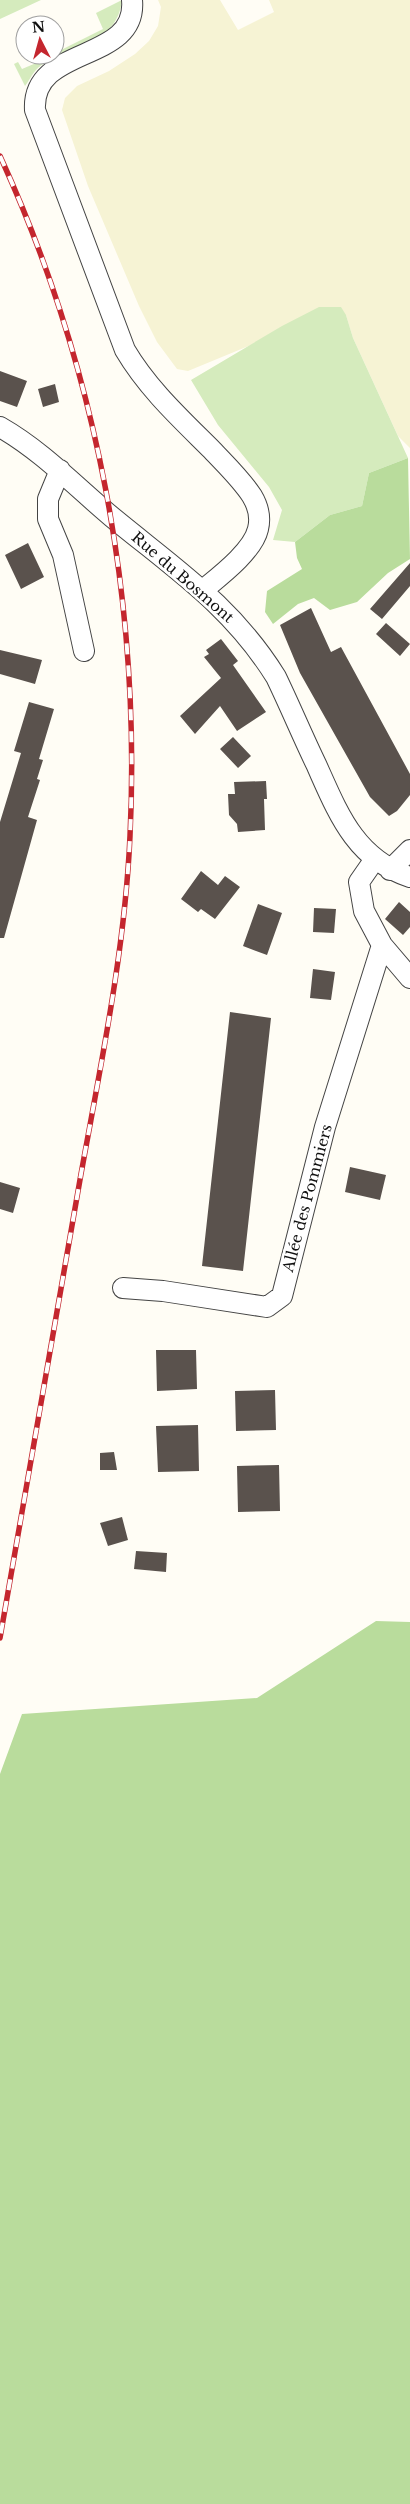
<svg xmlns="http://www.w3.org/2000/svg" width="410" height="2504" viewBox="0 0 410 2504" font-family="'Libre Baskerville',serif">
  <rect width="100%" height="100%" fill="#fffdf5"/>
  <path fill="#f6f3d4" d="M158 0H220L238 30 274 12 269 0H410V448L398 436 353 338 346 315 283 326 251 345 188 371 177 369 157 342 139 306 88 186 62 110 65 98 77 86 109 71 135 54 149 41 158 26 161 7Z"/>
  <path fill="#d5ebbd" d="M0 0H41L0 19Z
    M122 0C116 50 64 43 36 70 32 74 29 81 25 86L14 64 18 62 22 69 55 55V53L103 29 96 13Z
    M319 307H341L346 315 353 338 408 458 369 473 362 506 330 515 295 542 273 540 282 510 269 487 218 425 191 380 282 326Z"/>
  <path fill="#b9dc9c" d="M408 458 410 559 388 573 357 602 330 610 314 598 298 604 273 624 265 612 267 591 302 569 297 558 295 542 330 515 362 506 369 473Z
    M376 1621 410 1622V2504H0V1774L22 1714 257 1698Z"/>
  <path fill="#5a524d" d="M0 371 27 381 17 407 0 401Z
    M55 384 59 402 43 407 38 389Z
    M28 543 44 577 21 589 5 555Z
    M410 563V586L382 619 370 609Z
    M311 608 331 652 341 647 410 774V795L397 811 389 816 370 797 300 673 280 625Z
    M386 623 410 644 400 656 376 634Z
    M221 639 238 661 233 665 266 712 237 731 220 706 195 734 180 716 221 678 204 657 209 654 206 650Z
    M0 650 42 660 35 684 0 674Z
    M29 702 54 709 39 759 43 760 37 779 40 780 28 817 37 820 4 938H0V822L21 753 14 751Z
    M233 737 251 756 238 768 220 749Z
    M266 781 267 799H264L265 830 238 832 237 824 229 815 228 794H235L234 782Z
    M201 871 218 885 225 876 240 887 215 919 201 909 198 912 181 899Z
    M399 902 410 912V927L403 935 385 919Z
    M258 904 282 913 267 955 243 946Z
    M314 908 336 909 334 933 313 932Z
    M313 969 335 972 331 1000 310 998Z
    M230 1012 271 1018 243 1271 202 1266Z
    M350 1167 386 1175 380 1200 345 1192Z
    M0 1182 20 1188 13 1213 0 1209Z
    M156 1350H196L197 1389 157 1391Z
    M275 1390 276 1430 236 1431 235 1391Z
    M198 1425 199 1471 158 1472 156 1426Z
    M114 1452 117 1470H100V1453Z
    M279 1465 280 1511 238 1512 237 1466Z
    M122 1517 128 1540 108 1546 100 1523Z
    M136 1551 167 1553 166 1572 134 1569Z"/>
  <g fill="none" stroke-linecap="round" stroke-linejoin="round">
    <g stroke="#444" stroke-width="22">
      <path id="minor" d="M132 0C138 64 31 44 35 110L125 350C148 389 181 419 212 450 226 465 241 479 252 496 258 506 261 517 258 529 253 551 220 576 203 590
        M0 427C42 451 75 486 112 517 175 569 232 606 276 677 290 706 302 735 316 764 338 813 355 859 410 877
        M60 470 48 499V519L63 555 84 651
        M375 859 359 882 364 911 382 945 410 978
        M390 870 410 850
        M123 1288 163 1291 267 1307 282 1296 325 1127 382 945"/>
    </g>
    <use href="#minor" stroke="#fff" stroke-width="20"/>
    <g stroke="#c4262e" stroke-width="5.5">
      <path id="rail" d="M0 156C97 368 141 604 130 836 125 950 101 1063 81 1174 54 1329 27 1484 0 1638"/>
    </g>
    <use href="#rail" stroke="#fff" stroke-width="4" stroke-dasharray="11" stroke-linecap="butt"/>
  </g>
  <g text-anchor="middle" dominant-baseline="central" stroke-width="5" stroke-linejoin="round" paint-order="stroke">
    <g font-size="15" fill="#111" stroke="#fff">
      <text transform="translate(183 577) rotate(41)">Rue du Bosmont</text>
      <text transform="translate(307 1198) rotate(-75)">Allée des Pommiers</text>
    </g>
  </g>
  <g transform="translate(40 40) rotate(354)"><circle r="24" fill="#ffffff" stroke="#a0a0a0"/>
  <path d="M0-4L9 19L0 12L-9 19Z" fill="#c4262e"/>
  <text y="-8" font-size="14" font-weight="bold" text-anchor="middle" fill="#111111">N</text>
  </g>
</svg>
